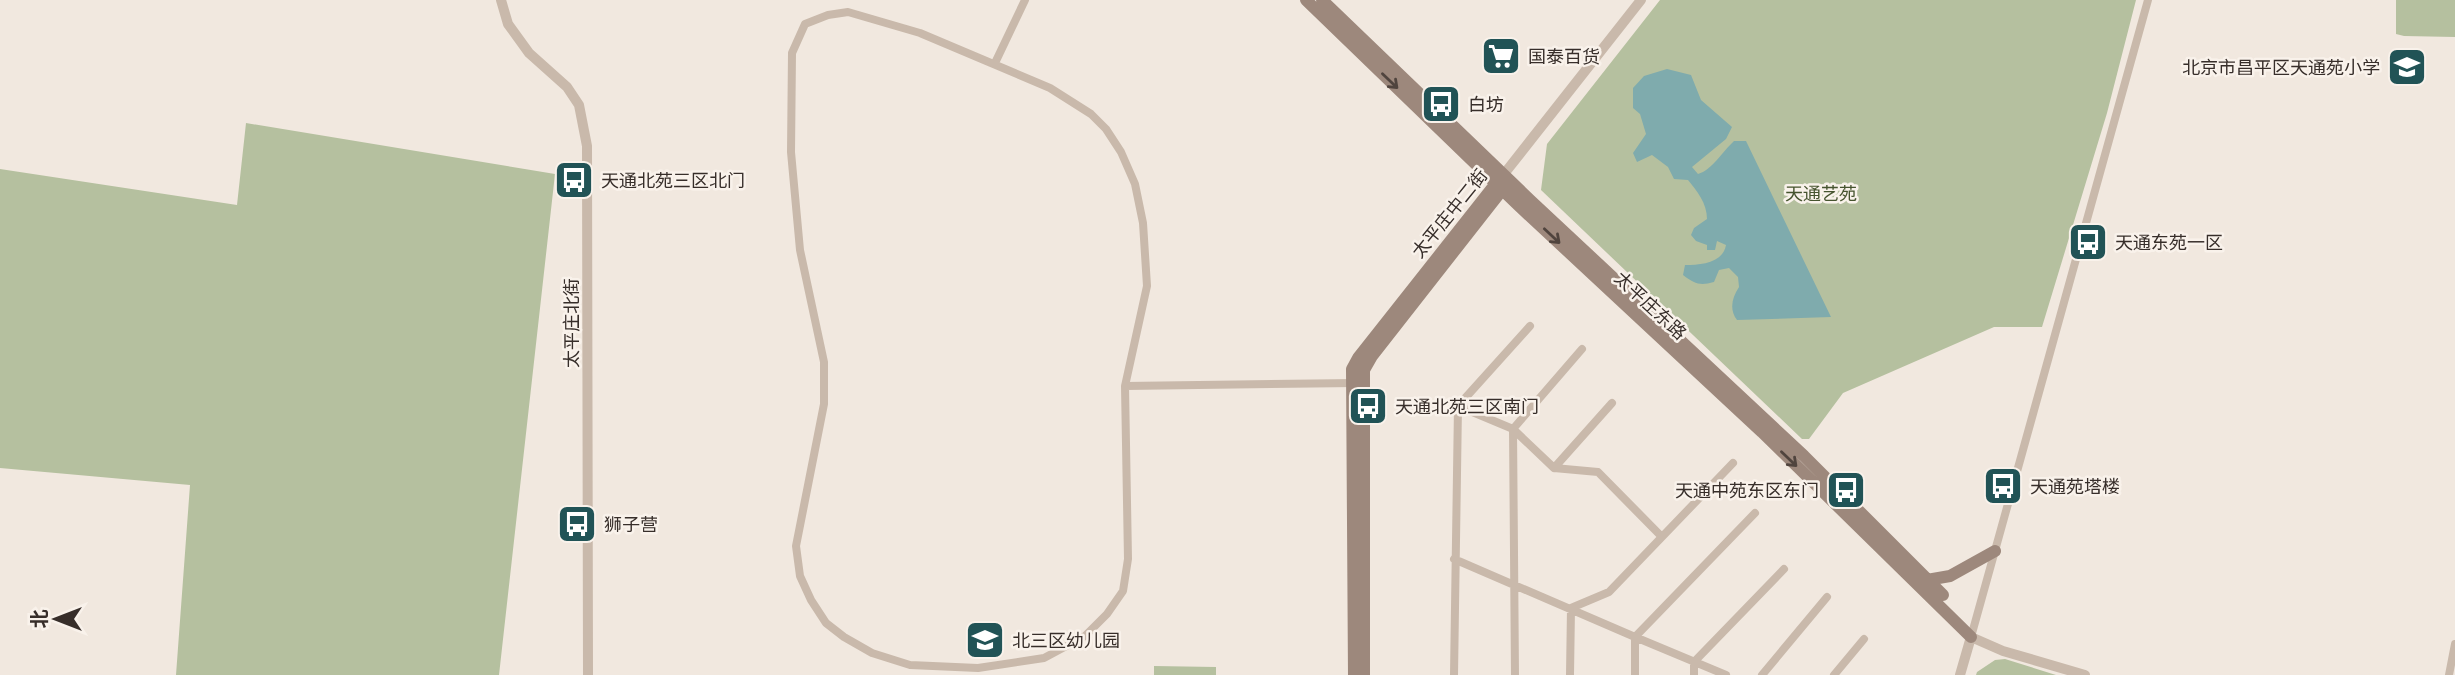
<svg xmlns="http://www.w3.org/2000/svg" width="2455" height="675" viewBox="0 0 2455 675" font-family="'Open Sans','Noto Sans SC',sans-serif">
  <rect width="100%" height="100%" fill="#f1e8df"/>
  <path fill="#b5c09f" d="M1660 0H2136L2107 113 2042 327H1994L1843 393 1809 439H1802L1541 190 1547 144Z
    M2396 0H2455V37L2404 36 2396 34Z
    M246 123 555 174 499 675H176L190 485 0 468V169L237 205Z
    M2005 659 2056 675H1976L1977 672 1995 660Z
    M1154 666 1216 667V675H1154Z"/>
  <path fill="#7fabad" d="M1667 69 1691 75 1701 100 1732 127 1726 139 1692 167 1698 174C1712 170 1722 152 1734 141H1746L1831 317 1737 320C1729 309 1732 298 1739 287L1738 277 1729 268 1719 270 1714 282C1700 286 1695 284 1683 275L1685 265C1701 265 1723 263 1726 245L1717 241 1715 250H1707V245L1696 241 1691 235 1694 228 1707 219C1707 203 1697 191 1688 180L1674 179 1668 167 1652 155 1637 162 1633 153 1646 134 1640 114 1633 108V88L1644 76Z"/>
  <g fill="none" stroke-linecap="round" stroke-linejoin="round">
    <path stroke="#c9b9ab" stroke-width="8" d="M848 12 920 33 1050 88 1091 114 1106 129 1121 152 1135 184 1143 223 1147 286 1125 386 1128 559 1123 591 1107 614 1085 636 1044 658 978 668 910 665 872 653 844 637 826 623 811 600 800 576 796 546 824 404V362L800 250 791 152 792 53 805 24 828 15Z
      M995 63 1025 0
      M1125 386 1356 383
      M1458 406 1513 429 1554 468 1612 403
      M1554 468 1598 472 1662 537
      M1454 559 1635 637V675
      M1971 637 2148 0
      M1454 675 1458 406 1530 326
      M1515 675 1513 429 1582 349
      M1570 675 1571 608 1609 592 1733 463
      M1694 675V662L1784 569
      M1726 675 1635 637 1755 513
      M1762 675 1827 597
      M1834 675 1864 639
      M2449 675 2455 644"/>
    <path stroke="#c9b9ab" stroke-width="10" d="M501 0 508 24 529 53 567 87 579 105 587 146 588 675
      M1504 174 1641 0
      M1960 675 1971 637 2003 651 2085 675"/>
    <path stroke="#9d887c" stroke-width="12" d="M1306 0 1518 205 1762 432 1971 637
      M1322 0 1530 200 1804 456 1943 595
      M1927 580 1950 576 1995 551
      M1354 675 1352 369 1358 358 1501 177
      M1364 675V370L1372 356 1502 190 1503 184"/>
  </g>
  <defs><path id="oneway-shaft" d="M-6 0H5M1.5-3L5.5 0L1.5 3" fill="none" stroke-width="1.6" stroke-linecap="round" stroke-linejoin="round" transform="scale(1.75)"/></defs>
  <g stroke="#50443e">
    <use href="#oneway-shaft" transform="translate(1390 81) rotate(44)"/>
    <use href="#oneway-shaft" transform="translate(1552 236) rotate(43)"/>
    <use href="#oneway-shaft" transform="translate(1789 459) rotate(44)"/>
  </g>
  <defs>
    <g id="supermarket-square" transform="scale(2.0125)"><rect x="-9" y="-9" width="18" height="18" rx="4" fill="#215356" stroke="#f9f2eb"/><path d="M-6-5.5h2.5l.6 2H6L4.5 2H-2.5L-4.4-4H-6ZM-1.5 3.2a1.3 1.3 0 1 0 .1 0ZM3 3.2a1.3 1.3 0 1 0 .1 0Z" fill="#fff"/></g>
    <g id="school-square" transform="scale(2.0125)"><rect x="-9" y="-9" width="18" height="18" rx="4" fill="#215356" stroke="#f9f2eb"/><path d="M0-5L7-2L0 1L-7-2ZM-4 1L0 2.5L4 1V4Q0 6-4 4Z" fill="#fff"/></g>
    <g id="bus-square" transform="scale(2.0125)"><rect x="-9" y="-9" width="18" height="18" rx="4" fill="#215356" stroke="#f9f2eb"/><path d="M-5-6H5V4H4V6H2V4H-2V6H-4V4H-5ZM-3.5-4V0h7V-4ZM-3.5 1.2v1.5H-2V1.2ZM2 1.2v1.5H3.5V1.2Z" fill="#fff"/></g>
  </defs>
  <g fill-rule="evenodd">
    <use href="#supermarket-square" x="1501" y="56"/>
    <use href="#school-square" x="2407" y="67"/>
    <use href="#bus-square" x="1441" y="104"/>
    <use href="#bus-square" x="574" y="180"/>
    <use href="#bus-square" x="2088" y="242"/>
    <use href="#bus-square" x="1368" y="406"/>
    <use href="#bus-square" x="2003" y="486"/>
    <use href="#bus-square" x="1846" y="490"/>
    <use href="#bus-square" x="577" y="524"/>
    <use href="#school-square" x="985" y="640"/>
  </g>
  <g text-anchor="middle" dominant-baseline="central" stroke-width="5" stroke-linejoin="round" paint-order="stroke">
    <g font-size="18" fill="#372e2a" stroke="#f9f2eb" text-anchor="start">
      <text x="1528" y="56">国泰百货</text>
      <text x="2380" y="67" text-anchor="end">北京市昌平区天通苑小学</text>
      <text x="1468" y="104">白坊</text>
      <text x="601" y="180">天通北苑三区北门</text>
      <text x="2115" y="242">天通东苑一区</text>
      <text x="1395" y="406">天通北苑三区南门</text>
      <text x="2030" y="486">天通苑塔楼</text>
      <text x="1819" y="490" text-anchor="end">天通中苑东区东门</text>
      <text x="604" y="524">狮子营</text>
      <text x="1012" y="640">北三区幼儿园</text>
    </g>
    <g font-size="18" fill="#46542f" stroke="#f9f2eb">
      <text x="1821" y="193">天通艺苑</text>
    </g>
    <g font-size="18" fill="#372e2a" stroke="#f9f2eb">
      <text transform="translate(1449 213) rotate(-51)">太平庄中二街</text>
      <text transform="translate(1651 305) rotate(43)">太平庄东路</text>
      <text transform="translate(571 323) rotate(-90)">太平庄北街</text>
    </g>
  </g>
  <g transform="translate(56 619) rotate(270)" stroke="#f9f2eb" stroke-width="5" paint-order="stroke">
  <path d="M0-5L12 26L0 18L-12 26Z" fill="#372e2a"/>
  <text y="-10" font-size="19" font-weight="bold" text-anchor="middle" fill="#372e2a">北</text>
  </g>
</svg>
